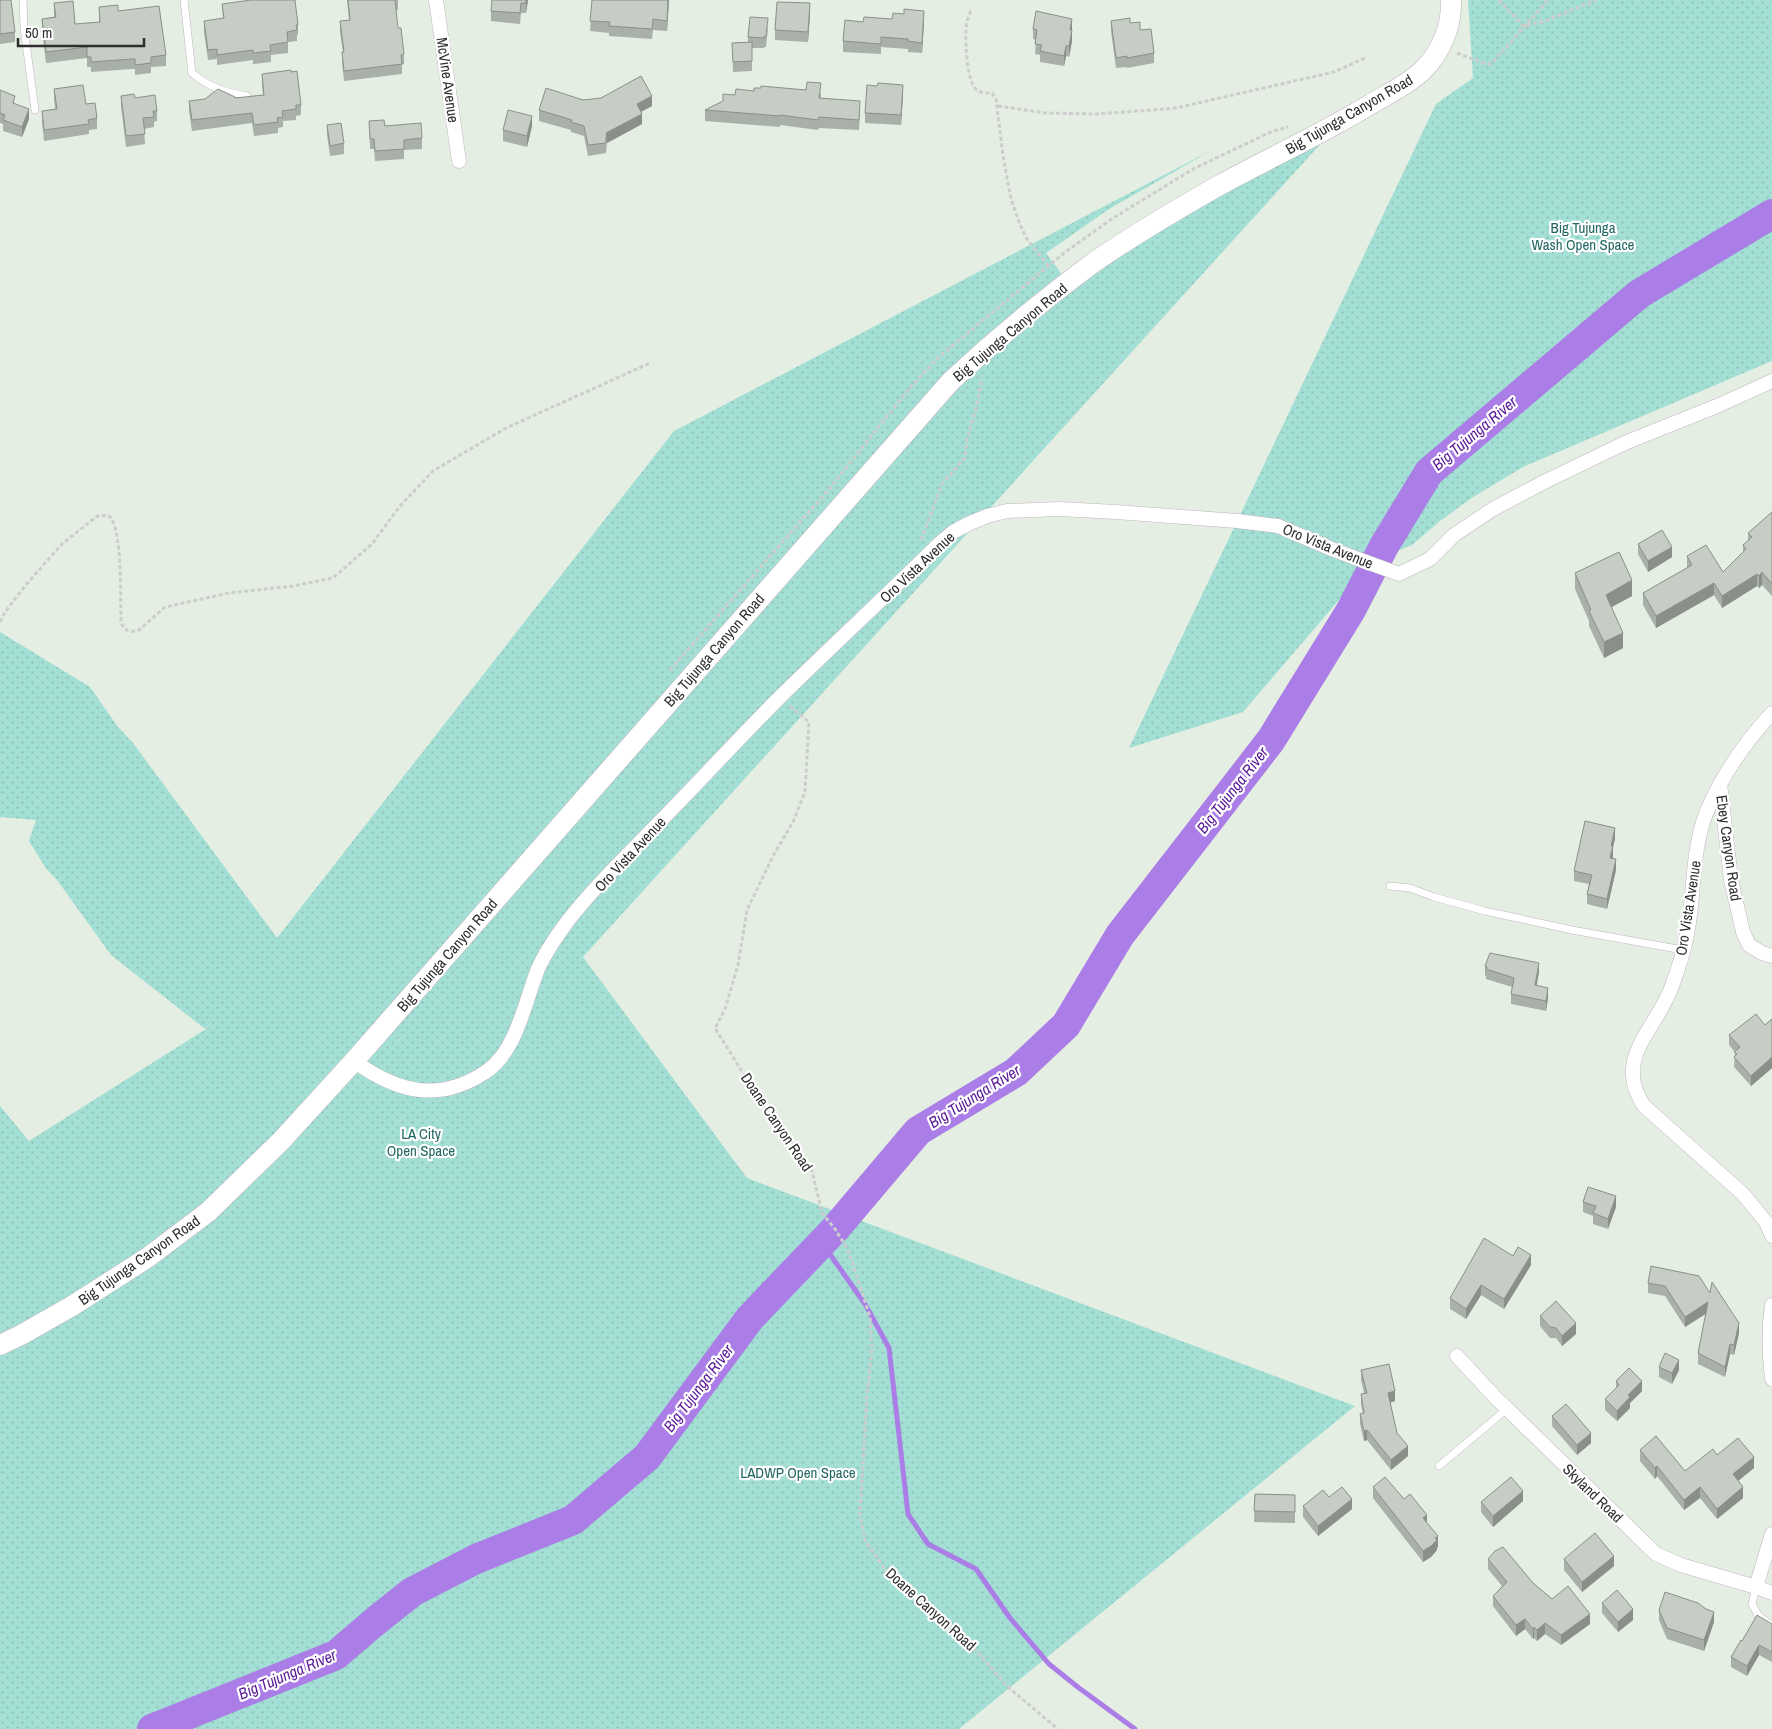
<svg xmlns="http://www.w3.org/2000/svg" width="1772" height="1729" viewBox="0 0 1772 1729" font-family="'Archivo Narrow',sans-serif">
  <defs>
    <pattern id="park-dots" width="8" height="8" patternUnits="userSpaceOnUse" patternTransform="scale(1.25)"><rect width="8" height="8" fill="#a3dfd4"/><path d="M2 2h.1M6 6h.1" fill="none" stroke="#8dc0b6" stroke-width="1.8" stroke-linecap="round"/></pattern>
  </defs>
  <rect width="100%" height="100%" fill="#e5eee2"/>
  <path fill="url(#park-dots)" d="M1468 0H1772V361L1523 467 1473 497 1440 521 1412 545 1397 551 1383 553 1368 551 1363 572 1243 712 1129 748 1436 104 1473 78Z
    M1344 118 583 957 747 1178 1355 1406 959 1729H186L347 1653 346 1644 164 1729H0V1106L29 1141 206 1029 215 1018 205 1029 111 955 57 880 45 867 29 841 36 820 0 817V632L90 687 118 727 133 743 277 938 674 431 1212 150 1109 209 1046 253 1066 280Z"/>
  <g fill="none" stroke-linecap="round" stroke-linejoin="round">
    <path stroke="#aa7ee6" stroke-width="5" d="M822 1243 865 1304 889 1348 908 1514 928 1544 976 1569 1010 1618 1049 1664 1079 1688 1135 1729"/>
    <path stroke="#aa7ee6" stroke-width="30" d="M152 1729 336 1655 372 1624 412 1592 476 1559 573 1520 647 1457 750 1318 835 1229 918 1131 1016 1072 1066 1025 1120 935 1271 740 1351 610 1384 546 1429 472 1639 294 1772 214"/>
    <g stroke="#c0b5c0" stroke-width="8">
      <path id="lane" d="M23 0 24 28 35 110
        M184 0 192 73C210 88 225 92 247 96
        M1390 886 1410 888 1434 897 1485 911 1572 930 1683 950
        M1439 1466 1507 1409
        M1756 1587 1752 1604 1758 1615 1772 1626"/>
    </g>
    <g stroke="#c0b5c0" stroke-width="15">
      <path id="street" d="M436 0 459 161
        M1772 713C1745 742 1723 774 1707 811 1691 850 1695 894 1687 934 1684 951 1678 970 1672 986 1657 1029 1612 1058 1644 1106L1743 1194 1766 1222 1772 1236
        M1720 783 1731 880 1743 932 1749 945 1762 953 1772 956
        M354 1061C398 1093 440 1103 487 1071 517 1050 525 1001 538 969 545 953 556 937 567 922 598 882 641 842 677 804 712 768 745 732 780 697 833 645 887 595 940 543L953 532 968 524 987 516 1007 511 1059 509 1116 512 1237 521 1278 526 1334 550 1399 574 1430 559 1454 535 1493 509 1544 482 1627 442 1717 406 1772 381
        M1772 1305C1768 1331 1769 1354 1772 1379
        M1457 1356 1495 1397 1656 1554 1681 1565 1756 1587
        M1772 1534 1756 1587 1772 1593"/>
    </g>
    <g stroke="#c0b5c0" stroke-width="21">
      <path id="secondary" d="M0 1345 21 1335 72 1306 147 1258 208 1212 281 1141 354 1061 951 381C996 339 1043 300 1093 263 1133 235 1176 210 1218 186 1269 158 1322 134 1371 104 1388 94 1407 85 1422 71 1441 53 1452 26 1451 0"/>
    </g>
    <path stroke="#cdcdcd" stroke-width="3" stroke-dasharray="4 2.5" stroke-linecap="butt" d="M1499 0 1523 26 1545 21 1596 0
      M971 11C968 17 966 23 966 30 965 42 967 84 977 90 981 93 987 93 992 93L996 99 1003 156 1011 199 1020 225 1027 239 1049 267
      M1457 53 1483 63 1491 64 1548 0
      M998 106 1045 113 1097 114 1176 108 1334 72 1365 58
      M921 540 942 484 965 458 967 439 978 401 982 378
      M0 622 5 612 25 586 62 544 96 517 100 515 109 516C123 528 120 601 121 622 124 631 130 633 139 630L165 607 229 593 293 586 333 578 372 544 400 506 433 471 506 428 650 363
      M670 670 830 488 913 384 940 356 1064 253 1113 218 1195 168 1273 131 1288 127
      M790 706 809 722 805 792 793 822 773 856 747 910 738 965 725 1009 715 1028 766 1110 804 1157 812 1171 822 1213 835 1229 848 1250 870 1317 872 1349 867 1394 860 1515 865 1540 884 1568 965 1638 1009 1688 1058 1729"/>
    <use href="#lane" stroke="#fff" stroke-width="7"/>
    <use href="#street" stroke="#fff" stroke-width="14"/>
    <use href="#secondary" stroke="#fff" stroke-width="20"/>
  </g>
  <path fill="#a9b0a9" d="M0 0 15 32V42L0 44Z
    M347 0H398V10H396L398 28 404 54V64L402 65V74L344 81 342 62V52H343L340 32V21L349 20Z
    M528 0 526 13H521L520 24 491 21V11Z
    M592 0H669L667 31 653 30 652 39 609 36V33L590 31Z
    M54 3 75 24 99 22V7L118 11 166 55V66L151 67V73L135 75V69H132L91 72V67H87V58L46 63 42 29V19L54 17Z
    M222 4 298 25V35H297V41L288 42V53L271 55V62L253 64V60L217 65V59L208 60 204 32V21L223 19Z
    M810 14 808 42 775 40V30Z
    M1072 19V41L1069 57 1066 56 1064 66 1040 62V55L1035 54 1036 40 1033 39V29Z
    M924 21 922 53 908 52V49L881 47V54L843 52V41L863 22Z
    M1111 21 1130 23 1140 30 1154 53V63L1127 68V67L1116 68 1111 31Z
    M768 28 766 47H764V48H752V71L733 72 732 43 748 42V37Z
    M262 74 301 105V115L296 116V120L283 121V127L278 128V133L254 136 252 123 192 131 189 111V101L235 98 263 95 262 84Z
    M877 86 903 95 901 125 865 123V113Z
    M54 89 86 104 97 118V129L89 130V134L44 141 42 122V111L55 109 54 99Z
    M0 90 15 104 29 119 22 137 3 131V124L0 123Z
    M754 91 821 93V98L860 112 859 130 819 128 818 130 780 125V127L705 121V110L735 95Z
    M121 96 135 98 157 111V121L154 122V127L144 129 145 144 126 147 121 106Z
    M583 100 652 106 641 112 642 124 607 143 606 153 588 156 584 136 571 132V130L539 121V110Z
    M369 121 385 126 422 138V149L404 150V159L375 161 374 149H370Z
    M327 125 344 143V154L330 156 327 135Z
    M532 126 527 147 503 141V130Z
    M1772 512V596L1762 585 1759 588 1757 586 1722 608 1714 595 1656 628 1643 605V593L1687 568V556L1723 572 1743 553V545L1748 541V533Z
    M1638 544 1672 557 1648 572 1638 554Z
    M1575 573 1632 596 1612 607 1623 648 1604 658 1589 626V621L1575 589Z
    M1615 839 1613 846V858L1616 870 1607 909 1587 904V894L1589 884 1574 881V871Z
    M1485 966 1539 972 1536 986 1548 998 1546 1011 1511 1004V994L1512 987 1486 979V976H1485Z
    M1772 1019V1068L1751 1086 1734 1067 1735 1052 1729 1045V1035L1765 1025Z
    M1583 1202 1616 1207 1608 1229 1593 1224V1216L1583 1212Z
    M1513 1256 1531 1265 1504 1309 1481 1295 1466 1319 1450 1309V1298Z
    M1648 1283 1710 1293 1739 1333 1734 1355 1730 1354 1725 1377 1698 1364V1353L1706 1314 1685 1327 1665 1296 1648 1293Z
    M1540 1316 1576 1334 1562 1346 1556 1338H1550L1540 1326Z
    M1659 1367 1679 1370 1672 1384 1659 1377Z
    M1361 1370 1395 1401 1390 1403 1397 1433 1408 1456 1391 1470 1367 1440 1364 1441 1360 1424V1414L1363 1413 1361 1404V1394L1364 1393 1361 1380Z
    M1616 1381 1642 1391 1630 1403V1408L1617 1421 1605 1410V1399L1616 1388Z
    M1552 1416 1591 1443 1577 1455 1552 1426Z
    M1640 1450 1685 1471 1717 1455 1754 1468 1738 1481 1743 1498 1717 1519 1700 1498 1684 1510 1657 1476 1655 1479 1640 1461Z
    M1373 1487 1404 1499 1427 1523 1438 1547 1437 1548V1550L1431 1557 1423 1562 1373 1498Z
    M1255 1494 1295 1495V1523L1254 1522Z
    M1329 1497 1352 1509 1318 1536 1303 1517V1506Z
    M1523 1501 1493 1527 1481 1512V1502Z
    M1488 1559 1533 1583 1552 1599 1590 1624 1561 1645 1545 1634 1537 1641 1534 1638 1533 1639 1525 1629 1516 1636 1493 1606V1596L1502 1586 1488 1569Z
    M1564 1559 1614 1566 1582 1592 1564 1570Z
    M1602 1603 1633 1620 1618 1632 1602 1613Z
    M1659 1610 1714 1622 1704 1651 1667 1639 1659 1620Z
    M1772 1624V1662L1759 1655 1747 1676 1731 1667V1657L1742 1641Z"/>
  <path fill="#8a9089" d="M526 0H528L526 13Z
    M668 0H669L667 31V21Z
    M810 3V14L808 42V32Z
    M924 11V21L922 53V43Z
    M1072 19V29L1070 40V30Z
    M1072 30V41L1069 57V46Z
    M1066 46V56L1064 66V56Z
    M903 85V95L901 125V115Z
    M652 96V106L637 114V104Z
    M29 109V119L22 137V127Z
    M642 114V124L607 143 606 133Z
    M532 116V126L527 147V136Z
    M1672 547V557L1648 572V561Z
    M1762 572V585L1759 588V576Z
    M1757 574V586L1722 608V596Z
    M1632 580V596L1606 610V595Z
    M1714 583V595L1656 628V616Z
    M1623 633V648L1604 658V642Z
    M1615 828V839L1613 847V846V857L1610 868 1611 846Z
    M1616 859V870L1607 909V899Z
    M1539 963V972L1535 995V985Z
    M1548 988V998L1546 1011V1001Z
    M1772 1057V1068L1751 1086V1076Z
    M1616 1196V1207L1608 1229V1219Z
    M1531 1255V1265L1504 1309V1299Z
    M1481 1285V1295L1466 1319V1309Z
    M1708 1302V1312L1685 1327V1317Z
    M1576 1323V1334L1562 1346V1336Z
    M1739 1323V1333L1734 1355V1345Z
    M1730 1344V1354L1725 1377V1367Z
    M1679 1360V1370L1672 1384V1373Z
    M1642 1381V1391L1630 1403V1408L1617 1421V1411L1628 1395Z
    M1395 1391V1401L1388 1403V1393Z
    M1367 1430V1440L1364 1441V1431Z
    M1591 1433V1443L1577 1455V1445Z
    M1408 1446V1456L1391 1470V1460Z
    M1754 1457V1468L1733 1485V1474Z
    M1657 1466V1476L1655 1479V1468Z
    M1700 1487V1498L1684 1510V1500Z
    M1743 1487V1498L1717 1519V1509Z
    M1523 1491V1501L1493 1527V1516Z
    M1352 1499V1509L1318 1536V1526Z
    M1427 1515V1526L1423 1518Z
    M1438 1536V1547L1437 1548V1550L1431 1557 1423 1562V1551Z
    M1614 1556V1566L1582 1592V1582Z
    M1633 1609V1620L1618 1632V1622Z
    M1714 1612V1622L1704 1651V1640Z
    M1590 1614V1624L1561 1645V1635Z
    M1525 1619V1629L1516 1636V1625Z
    M1545 1623V1634L1537 1641V1630Z
    M1534 1627V1638L1533 1639V1629Z
    M1759 1645V1655L1747 1676V1666Z"/>
  <path fill="#c5cdc4" stroke="#8a9089" d="M0 0H11L15 32 0 34Z
    M251 0H295L298 25H296L297 30 287 32 288 42 270 45 271 51 253 53V50L217 55V49L208 50 204 21 224 18 222 4Z
    M348 0H395L398 28H401L404 54 401 55 402 64 344 71 342 52H344L340 21 350 20Z
    M492 0H526V3H521L520 13 491 11Z
    M592 0H668L667 21 653 19 652 29 609 26 610 22 590 21Z
    M73 1 75 24 100 22 99 7 118 5V11L159 6 166 55 151 57V63L135 65V59H132L91 62V57H87V47L46 52 42 19 56 17 54 3Z
    M777 2 810 3 808 32 775 30Z
    M904 9 924 11 922 43 908 41V39L881 37V44L843 41 845 20 863 22 864 17 892 19 893 13 904 14Z
    M1036 11 1072 19 1070 30H1072L1069 46H1066L1064 56 1040 51 1042 45 1035 44 1037 30 1033 29Z
    M750 17 768 18 766 37 764 36V38L748 37Z
    M1130 18V23L1140 22V30L1151 29 1154 53 1127 58V56L1116 58 1111 21Z
    M752 42V61L733 62 732 43Z
    M291 70V72L297 71 301 105H296V109L282 111 283 117 277 118 278 122 254 125 252 113 192 120 189 101 205 99 218 89 235 97V98L264 95 262 74Z
    M641 76 652 96 637 104 642 114 606 133 607 137H606V143L588 145 584 126 571 122 572 120 539 110 546 88 583 100 601 98Z
    M807 82 821 83 819 98 860 101 859 120 819 117 818 120 780 115V116L705 110 723 101V94L735 95 736 89 754 91V88H761V86L806 90Z
    M878 83 903 85 901 115 865 113 867 85 877 86Z
    M83 85 86 104 95 103 97 118 88 120 89 124 44 130 42 111 57 109 54 89Z
    M0 90 15 96 13 103 29 109 22 127 3 120 5 115 0 113Z
    M134 94 135 98 155 95 157 111H153L154 117 143 118 145 134 126 136 121 96Z
    M508 110 532 116 527 136 503 130Z
    M384 120 385 126 421 123 422 138 404 140V149L375 151 374 139H370L369 121Z
    M341 123 344 143 330 146 327 125Z
    M1772 512V584L1762 572 1759 576 1757 574 1722 596 1714 583 1656 616 1643 593 1692 565 1687 556 1706 545 1723 572 1746 549 1743 545 1752 537 1748 533Z
    M1662 530 1672 547 1648 561 1638 544Z
    M1619 552 1632 580 1606 595 1623 633 1604 642 1589 611 1591 610 1575 573Z
    M1585 821 1615 828 1611 846H1613L1610 858 1616 859 1607 899 1587 894 1592 875 1574 871Z
    M1490 953 1539 963 1535 985 1548 988 1546 1001 1511 994 1514 978 1486 969 1487 967 1485 966Z
    M1756 1014 1765 1025 1772 1019V1057L1751 1076 1734 1057 1737 1054 1734 1052 1740 1047 1729 1035Z
    M1588 1187 1616 1196 1608 1219 1593 1213 1596 1206 1583 1202Z
    M1484 1238 1513 1256 1518 1247 1531 1255 1504 1299 1481 1285 1466 1309 1450 1298Z
    M1651 1266 1699 1276 1710 1293 1712 1282 1739 1323 1734 1345 1730 1344 1725 1367 1698 1353 1708 1302 1685 1317 1665 1286 1648 1283Z
    M1556 1301 1576 1323 1562 1336 1556 1328 1550 1327 1540 1316Z
    M1665 1353 1679 1360 1672 1373 1659 1367Z
    M1389 1364 1395 1391 1388 1393 1397 1433 1408 1446 1391 1460 1367 1430 1364 1431 1360 1414 1364 1413 1361 1394 1367 1393 1361 1370Z
    M1629 1368 1642 1381 1628 1395 1630 1397 1617 1411 1605 1399 1619 1385 1616 1381Z
    M1566 1404 1591 1433 1577 1445 1552 1416Z
    M1656 1436 1685 1471 1713 1449 1717 1455 1738 1438 1754 1457 1733 1474 1743 1487 1717 1509 1700 1487 1684 1500 1657 1466 1655 1468 1640 1450Z
    M1385 1477 1404 1499 1410 1494 1427 1515 1423 1518 1438 1536 1435 1538 1437 1540 1431 1546 1423 1551 1373 1487Z
    M1511 1477 1523 1491 1493 1516 1481 1502Z
    M1342 1487 1352 1499 1318 1526 1303 1506 1323 1490 1329 1497Z
    M1255 1494 1295 1495V1512L1254 1511Z
    M1595 1533 1614 1556 1582 1582 1564 1559Z
    M1503 1547 1533 1583 1552 1599 1568 1586 1590 1614 1561 1635 1545 1623 1537 1630 1534 1627 1533 1629 1525 1619 1516 1625 1493 1596 1507 1582 1488 1559 1495 1551Z
    M1617 1590 1633 1609 1618 1622 1602 1603Z
    M1665 1592 1698 1603 1706 1609 1714 1612 1704 1640 1667 1628 1659 1610Z
    M1757 1615 1772 1624V1652L1759 1645 1747 1666 1731 1657 1741 1640 1742 1641Z"/>
  <g text-anchor="middle" dominant-baseline="central" stroke-width="4.5" stroke-linejoin="round" paint-order="stroke">
    <g font-size="15" fill="#2e2e2e" stroke="#fff">
      <text transform="translate(448 80) rotate(82)">McVine Avenue</text>
      <text transform="translate(1349 114) rotate(-30)">Big Tujunga Canyon Road</text>
      <text transform="translate(1010 332) rotate(-40)">Big Tujunga Canyon Road</text>
      <text transform="translate(1328 546) rotate(22)">Oro Vista Avenue</text>
      <text transform="translate(917 567) rotate(-43)">Oro Vista Avenue</text>
      <text transform="translate(714 650) rotate(-49)">Big Tujunga Canyon Road</text>
      <text transform="translate(1729 848) rotate(82)">Ebey Canyon Road</text>
      <text transform="translate(630 854) rotate(-47)">Oro Vista Avenue</text>
      <text transform="translate(1688 908) rotate(-81)">Oro Vista Avenue</text>
      <text transform="translate(447 955) rotate(-49)">Big Tujunga Canyon Road</text>
      <text transform="translate(777 1122) rotate(56)">Doane Canyon Road</text>
      <text transform="translate(139 1260) rotate(-35)">Big Tujunga Canyon Road</text>
      <text transform="translate(1593 1493) rotate(44)">Skyland Road</text>
      <text transform="translate(931 1609) rotate(42)">Doane Canyon Road</text>
    </g>
    <g font-size="15" fill="#226763" stroke="#fff">
      <text x="1583" y="227">Big Tujunga<tspan x="1583" dy="17">Wash Open Space</tspan></text>
      <text x="421" y="1133">LA City<tspan x="421" dy="17">Open Space</tspan></text>
      <text x="798" y="1472">LADWP Open Space</text>
    </g>
    <g font-size="16" font-style="italic" fill="#581996" stroke="#fff">
      <text transform="translate(1474 433) rotate(-40)">Big Tujunga River</text>
      <text transform="translate(1232 790) rotate(-52)">Big Tujunga River</text>
      <text transform="translate(974 1096) rotate(-32)">Big Tujunga River</text>
      <text transform="translate(698 1388) rotate(-53)">Big Tujunga River</text>
      <text transform="translate(287 1674) rotate(-23)">Big Tujunga River</text>
    </g>
  </g>
  <path d="M18 38v8h126v-8" fill="none" stroke="#2e2e2e" stroke-width="2.5"/>
  <text x="25" y="38" font-size="15" fill="#2e2e2e" stroke="#ffffff" stroke-width="4" paint-order="stroke">50 m</text>
</svg>
